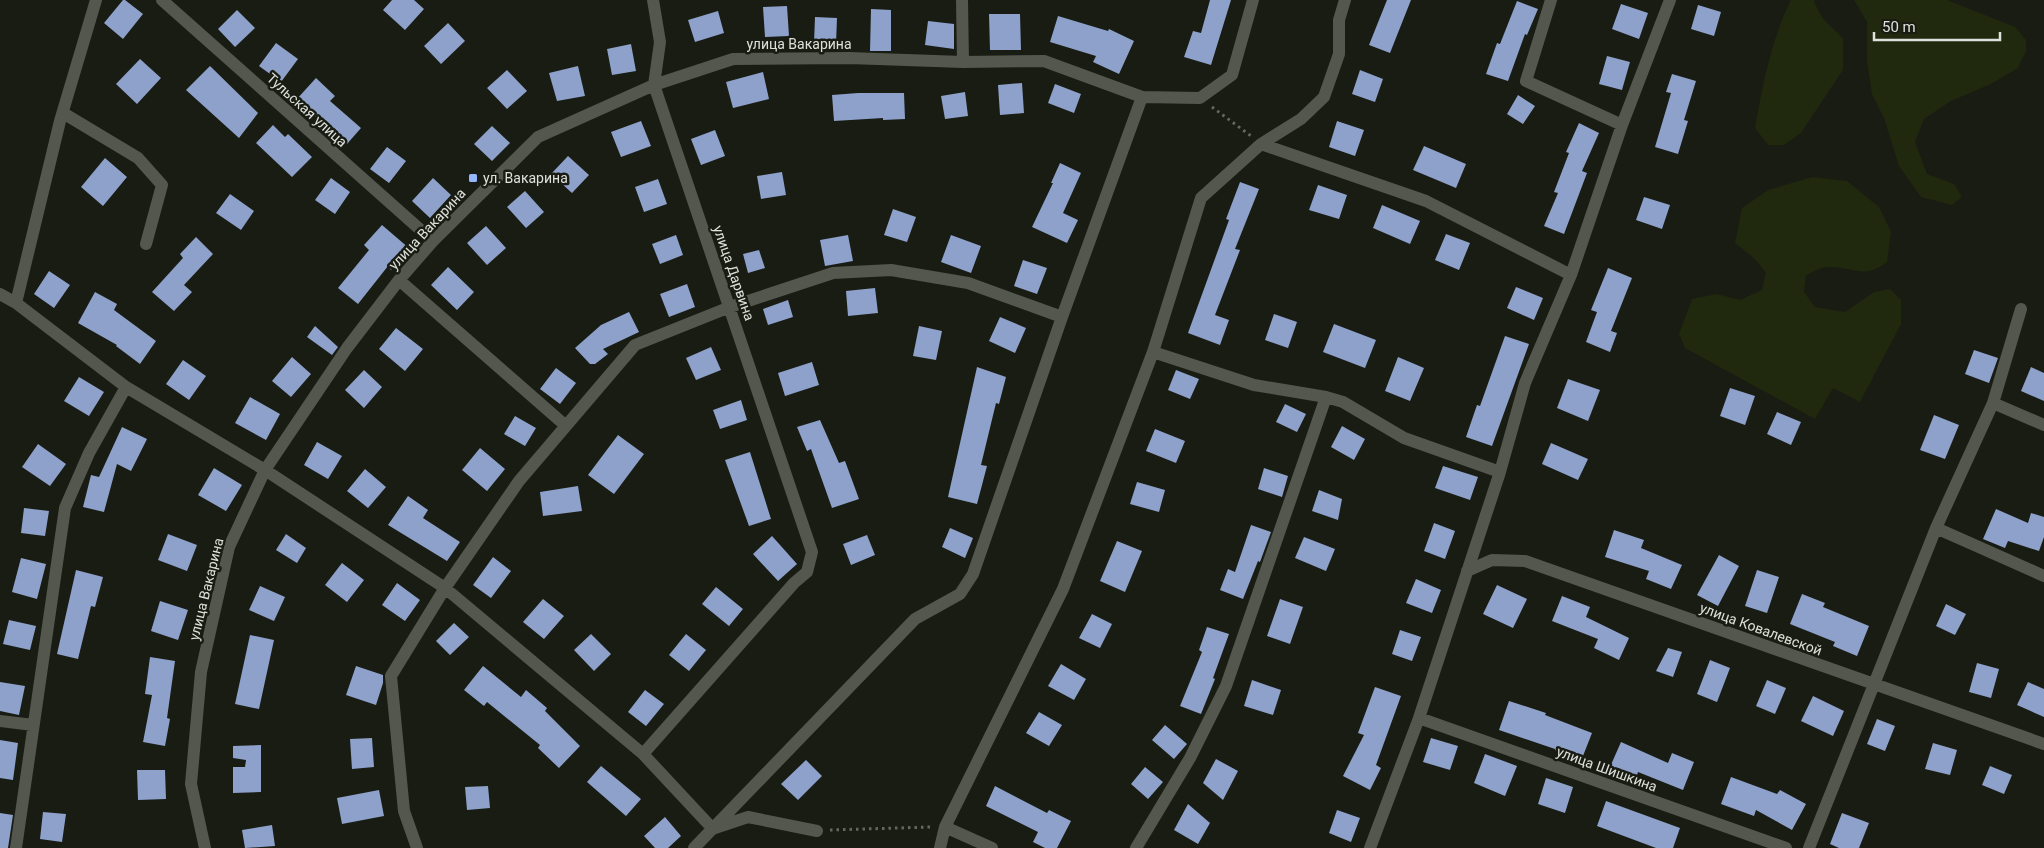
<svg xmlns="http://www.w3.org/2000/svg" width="2044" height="848" viewBox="0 0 2044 848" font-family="Roboto,sans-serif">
  <rect width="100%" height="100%" fill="#191c13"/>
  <path fill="#20280e" d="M1791 0H1815L1814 2 1823 19 1843 38V70L1801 133 1784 145H1768L1755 128C1763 84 1771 40 1791 0Z
    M1854 0H1947L2015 27 2026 40V51L2018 68 1991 84 1951 101 1924 119 1915 142 1927 174 1954 184 1962 197 1952 205 1921 197 1899 166 1884 118 1872 94 1867 61V22Z
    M1812 177 1847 181 1879 207 1891 232 1887 262C1863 280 1855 267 1829 267 1822 266 1813 272 1806 275L1804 292 1815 307 1845 312 1874 292 1890 289 1901 300V324L1860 402 1833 388 1815 419 1685 348 1679 334 1692 299 1717 294 1740 300 1762 290 1766 273 1755 259 1735 243 1742 208 1768 190Z"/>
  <path fill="#8da1cb" d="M123 0H125L143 14 123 39 104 23Z
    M392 0H414L424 9 405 30 383 10Z
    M1210 0H1231L1211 65 1184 57 1193 31 1201 33Z
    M1387 0H1411L1390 53 1369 45Z
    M1517 1 1538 9 1527 35 1525 34 1508 81 1486 74 1497 43 1500 44Z
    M1621 4 1648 13 1639 39 1612 29Z
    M1698 5 1721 12 1714 36 1691 29Z
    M787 6 789 36 765 37 763 7Z
    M871 9 891 10V51H870Z
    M237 10 255 28 235 47 218 29Z
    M718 11 724 33 695 42 688 20Z
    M989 14H1020L1021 50H990Z
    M1058 16 1108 31 1109 29 1134 41 1119 74 1093 62 1096 56 1050 42Z
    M815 17 837 18 836 44 814 43Z
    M928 21 954 24V49L925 45Z
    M448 23 465 41 441 64 424 46Z
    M276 43 298 59 281 82 259 66Z
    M631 44 636 71 612 75 607 49Z
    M1607 56 1630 62 1622 90 1599 84Z
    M140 59 161 78 137 104 116 84Z
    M210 66 258 113 239 138 186 90Z
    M578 66 585 96 557 101 549 73Z
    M507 70 527 91 507 109 487 88Z
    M1360 70 1383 79 1375 102 1352 94Z
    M763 72 769 99 733 108 726 82Z
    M1672 74 1696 81 1684 120 1688 121 1678 154 1655 147 1671 93 1666 92Z
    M316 78 335 96 330 101 361 128 347 144 296 100Z
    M1022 83 1024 113 1000 115 998 85Z
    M1055 84 1081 94 1074 113 1048 103Z
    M965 92 968 116 945 119 941 96Z
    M858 93H904L905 119 883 120V118L834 121 832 95Z
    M1518 95 1535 106 1523 124 1507 114Z
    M641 121 651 146 621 157 611 132Z
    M1337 121 1364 130 1355 156 1329 147Z
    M1579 123 1599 133 1582 171 1587 173 1564 234 1544 226 1558 193 1554 192 1569 153 1566 152Z
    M273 125 285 137 288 134 312 157 292 177 256 143Z
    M492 126 510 143 492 161 474 144Z
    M715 130 725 156 701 165 691 139Z
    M1424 146 1466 164 1456 188 1413 170Z
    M387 147 406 161 389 183 370 169Z
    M568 156 589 175 572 193 551 174Z
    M105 158 127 177 103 206 81 187Z
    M1060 163 1081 173 1063 213 1078 220 1067 243 1032 227 1053 183H1051Z
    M782 172 786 195 761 199 757 176Z
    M331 178 350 192 335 214 315 200Z
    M433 178 451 195 430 218 412 201Z
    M658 179 667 204 644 212 635 187Z
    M1240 182 1259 189 1235 249 1240 250 1215 315 1229 320 1220 345 1188 333 1229 220 1226 219Z
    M1318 185 1347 195 1339 219 1309 210Z
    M525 191 544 212 526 228 507 207Z
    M230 194 254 211 241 230 216 213Z
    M1644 197 1670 205 1662 229 1636 220Z
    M1382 205 1420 221 1410 244 1373 228Z
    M893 209 916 217 907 242 884 235Z
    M382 225 410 249 391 270 388 266 358 304 338 288 369 250 364 245Z
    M486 226 506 248 487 265 467 243Z
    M1446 234 1470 243 1459 270 1435 260Z
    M676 235 683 255 660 264 652 244Z
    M848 235 853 261 825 266 820 240Z
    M951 235 981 246 971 273 941 262Z
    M196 237 213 254 184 285 192 292 174 311 152 292 183 258 180 254Z
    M759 250 765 268 748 273 743 254Z
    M1023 260 1047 268 1037 294 1014 286Z
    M448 267 474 292 457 310 431 285Z
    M1608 268 1632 278 1611 331 1617 333 1610 352 1586 342 1597 312 1591 310Z
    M49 271 70 285 54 308 34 294Z
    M687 284 695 307 669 317 660 294Z
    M1516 287 1543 298 1534 320 1507 308Z
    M875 288 878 313 848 316 846 291Z
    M95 292 117 304 114 310 156 341 140 364 116 346 117 345 78 323Z
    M788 300 793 317 768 325 763 309Z
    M629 312 639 332 603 349 608 354 595 364H590L575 348 601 325Z
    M1274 314 1297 322 1288 348 1265 340Z
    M1000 317 1026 328 1015 353 989 341Z
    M1334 324 1376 340 1365 368 1323 352Z
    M315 326 338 347 332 355 307 337Z
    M919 326 942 331 936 360 913 356Z
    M396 328 423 349 405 371 379 349Z
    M1505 336 1529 344 1492 446 1466 437 1477 405 1480 406Z
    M711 347 721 370 696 380 686 358Z
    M1974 350 1998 358 1989 383 1965 374Z
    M292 357 311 374 291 397 272 381Z
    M1398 357 1424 368 1410 401 1385 391Z
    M183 360 206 376 189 400 166 384Z
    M812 362 819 385 785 396 778 373Z
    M977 367 1006 377 999 404 996 403 981 465 987 466 977 504 948 497Z
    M2031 367 2044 373V401L2021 391Z
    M556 368 576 383 560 404 540 389Z
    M364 370 382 387 364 408 345 390Z
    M1176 370 1199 379 1190 399 1168 390Z
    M79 377 104 392 89 416 64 401Z
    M1568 379 1600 390 1588 421 1557 408Z
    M1730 388 1755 396 1745 425 1720 416Z
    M250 397 280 414 266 440 235 423Z
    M741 400 747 420 720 429 713 410Z
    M1285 404 1306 414 1297 432 1276 422Z
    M1777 412 1801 422 1791 445 1767 434Z
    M1934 415 1959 425 1945 459 1920 450Z
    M515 416 536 428 525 446 504 434Z
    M820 420 839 463 845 461 859 499 832 508 811 449 807 451 797 427Z
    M1342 426 1365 439 1354 460 1331 447Z
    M122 427 147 439 131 471 117 464 104 512 83 507 91 475 99 477Z
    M1155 429 1185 441 1176 463 1146 451Z
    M618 435 644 454 614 494 588 475Z
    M317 442 342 456 328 479 304 465Z
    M1551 443 1588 459 1578 480 1542 464Z
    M38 444 66 464 50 486 22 467Z
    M480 448 505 469 487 491 462 470Z
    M750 452 771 519 749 526 725 460Z
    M1443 466 1478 477 1470 500 1435 488Z
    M214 468 242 485 226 511 198 495Z
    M1264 468 1288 476 1282 497 1258 489Z
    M365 469 386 487 368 508 347 491Z
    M1137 482 1165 490 1159 512 1130 504Z
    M578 486 582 511 543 516 540 492Z
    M1319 490 1342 499 1338 520 1312 511Z
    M408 496 428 510 423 518 460 542 447 561 388 525Z
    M24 508 49 511 45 536 21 533Z
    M1996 509 2028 523 2031 513 2044 517V537L2039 551 2008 541 2005 548 1983 539Z
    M1434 523 1455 531 1445 559 1424 551Z
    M1251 525 1271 532 1260 562 1258 561 1243 599 1220 590 1228 569 1235 572Z
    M950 528 973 538 965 558 942 547Z
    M1614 530 1644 540 1641 548 1682 565 1671 589 1646 579 1649 571 1605 557Z
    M168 534 197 545 187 571 158 560Z
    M286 534 306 548 297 563 276 550Z
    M867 535 875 555 851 565 843 544Z
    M772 536 797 564 778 581 753 554Z
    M1304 537 1335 549 1326 571 1295 558Z
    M1117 541 1142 551 1125 592 1100 581Z
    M1719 555 1739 566 1718 606 1697 595Z
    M493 557 511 571 491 598 473 585Z
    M21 558 46 564 37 599 12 592Z
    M342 563 364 580 347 602 325 585Z
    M76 570 103 577 95 607 91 606 78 659 57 654Z
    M1757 570 1779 577 1767 613 1745 606Z
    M1416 579 1441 590 1432 613 1406 603Z
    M397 583 420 600 405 621 382 605Z
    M1497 585 1527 599 1513 628 1483 614Z
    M260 586 285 597 274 621 249 610Z
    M716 587 743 609 729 626 702 604Z
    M1802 594 1825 603 1823 607 1869 626 1857 656 1833 646 1835 642 1790 624Z
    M1562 596 1590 607 1586 617 1629 638 1619 660 1594 648 1598 639 1552 621Z
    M543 599 564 616 544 639 523 622Z
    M1280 599 1303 607 1290 644 1267 636Z
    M160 601 188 610 178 640 151 631Z
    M1946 604 1966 614 1955 635 1936 626Z
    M1092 614 1112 624 1100 648 1079 638Z
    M9 620 36 626 30 650 3 644Z
    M454 623 469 637 450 655 436 641Z
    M1207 627 1229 634 1213 678 1215 679 1201 714 1180 706 1202 652 1199 650Z
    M1400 630 1421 637 1412 661 1392 654Z
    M591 634 611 654 594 671 574 650Z
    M686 634 706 650 689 671 669 655Z
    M250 635 274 640 259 709 235 704Z
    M1668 648 1682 652 1673 677 1656 671Z
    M150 657 175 661 167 718 170 719 165 746 143 742 152 695 145 694Z
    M1710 660 1730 668 1717 702 1697 694Z
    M1977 663 1999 669 1991 698 1969 692Z
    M1061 664 1086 679 1074 700 1048 686Z
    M356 666 383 675V683L376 705 346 695Z
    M483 666 521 697 526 690 547 708 545 711 580 746 559 768 538 748 540 745 487 702 484 706 464 690Z
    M1252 680 1281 690 1273 715 1244 706Z
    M1767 680 1786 688 1775 714 1756 706Z
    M0 682 25 686 19 715 0 711Z
    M2028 682 2044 689V717L2017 705Z
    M1375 687 1401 696 1376 765 1381 768 1370 790 1343 776 1364 735 1358 733Z
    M645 690 664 704 646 726 628 712Z
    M1813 696 1844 711 1833 736 1801 721Z
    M1509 701 1546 713 1545 715 1592 733 1581 761 1555 750V749L1499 730Z
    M1039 712 1062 725 1049 746 1026 733Z
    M1877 719 1895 726 1885 751 1867 744Z
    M1165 725 1187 744 1174 759 1152 740Z
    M372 738 374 767 352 769 350 739Z
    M1431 738 1458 746 1450 770 1423 762Z
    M0 740 18 743 13 780 0 778Z
    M1621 742 1668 763 1672 753 1694 762 1683 790 1638 772 1636 778 1610 767Z
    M1933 743 1957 750 1950 775 1925 769Z
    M261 745V792L233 793V767H245L246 760 233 758V746Z
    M1485 754 1517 766 1505 796 1474 783Z
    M1216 759 1238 771 1223 800 1203 783Z
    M806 760 822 776 798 800 781 784Z
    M601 766 641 799 626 816 587 782Z
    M1990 766 2012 775 2004 794 1982 785Z
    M1145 767 1163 782 1148 799 1131 784Z
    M137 770H165L166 799 138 800Z
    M1731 777 1777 794 1780 790 1806 804 1792 830 1756 810 1754 816 1721 804Z
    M1546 778 1573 787 1565 813 1538 804Z
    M488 786 490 808 467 810 465 787Z
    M995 786 1047 813 1049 810 1071 821 1057 848H1045L1033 842 1038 832 986 806Z
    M379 790 384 816 342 824 337 798Z
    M1606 801 1680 828 1673 848H1656L1597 826Z
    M1188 804 1210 823 1198 844 1174 830Z
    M1337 810 1360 818 1351 842 1329 833Z
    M43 812 66 814 62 842 40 839Z
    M0 813 13 815 8 848H0Z
    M1842 813 1869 823 1859 848H1839L1830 844Z
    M665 817 681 836 668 848H655L644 836Z
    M272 825 275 846 245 848 242 830Z"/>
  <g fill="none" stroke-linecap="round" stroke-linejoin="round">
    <path stroke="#656860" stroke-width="3" stroke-dasharray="2.5 4" stroke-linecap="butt" d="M1212 107 1251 136
      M830 830 931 827"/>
    <path stroke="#54574d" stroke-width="12" d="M162 0 433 241
      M962 0 963 62
      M1551 0 1526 81 1622 125
      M63 113 138 158 162 185 146 244
      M1261 144 1301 119 1324 97 1339 54V20L1345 0
      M1571 275 1622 125 1670 0
      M399 280 566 426
      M0 294 16 303 126 387 265 470 445 588 643 754 713 829
      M16 303 60 121 96 0
      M1153 352 1254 385 1326 397 1343 402 1404 438 1500 472
      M1993 403 2044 425
      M1936 528 2044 576
      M1467 571 1492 560 1525 561 2044 744
      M1419 718 1786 848
      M0 721 33 725
      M643 754 794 583 807 572 812 552 654 85 660 42 653 0
      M715 828 748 817 817 831
      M16 848 65 508 89 453 126 387
      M205 848 191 784 201 672 229 547 265 470 347 348 399 280 433 241 538 137 654 85 733 59 849 58 963 62 1044 61 1142 97 1200 98 1232 75 1253 0
      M417 848 404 811 391 676 445 588 519 481 635 345 730 307 833 273 891 270 968 283 1062 317
      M694 848 915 619 960 594 973 574 1062 317 1142 97
      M940 848 945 827
      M992 848 945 827 1063 589 1153 352 1201 198 1261 144 1426 201 1571 275 1525 383 1500 472 1419 718 1370 848
      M1136 848 1190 758 1226 686 1326 397
      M1809 848 1936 528 1993 403 2021 309"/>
  </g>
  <rect fill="#96b6fd" stroke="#191c13" stroke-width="2" x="468" y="173" width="10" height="10" rx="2.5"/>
  <g text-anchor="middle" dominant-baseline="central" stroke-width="5" stroke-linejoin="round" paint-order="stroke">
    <g font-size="14" fill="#dee1db" stroke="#191c13">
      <text x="799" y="44">улица Вакарина</text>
      <text transform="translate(307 110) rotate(42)">Тульская улица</text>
      <text transform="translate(427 229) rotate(-47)">улица Вакарина</text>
      <text transform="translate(734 273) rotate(71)">улица Дарвина</text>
      <text transform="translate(206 589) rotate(-76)">улица Вакарина</text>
      <text transform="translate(1761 629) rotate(20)">улица Ковалевской</text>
      <text transform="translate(1607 769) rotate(20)">улица Шишкина</text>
    </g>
    <g font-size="14" fill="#dee1db" stroke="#191c13" text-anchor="start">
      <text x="483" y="178">ул. Вакарина</text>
    </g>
  </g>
  <path d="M1874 32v8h126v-8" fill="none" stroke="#dee1db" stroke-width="2.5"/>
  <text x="1882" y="32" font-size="15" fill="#dee1db" stroke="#191c13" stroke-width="4" paint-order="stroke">50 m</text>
</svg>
